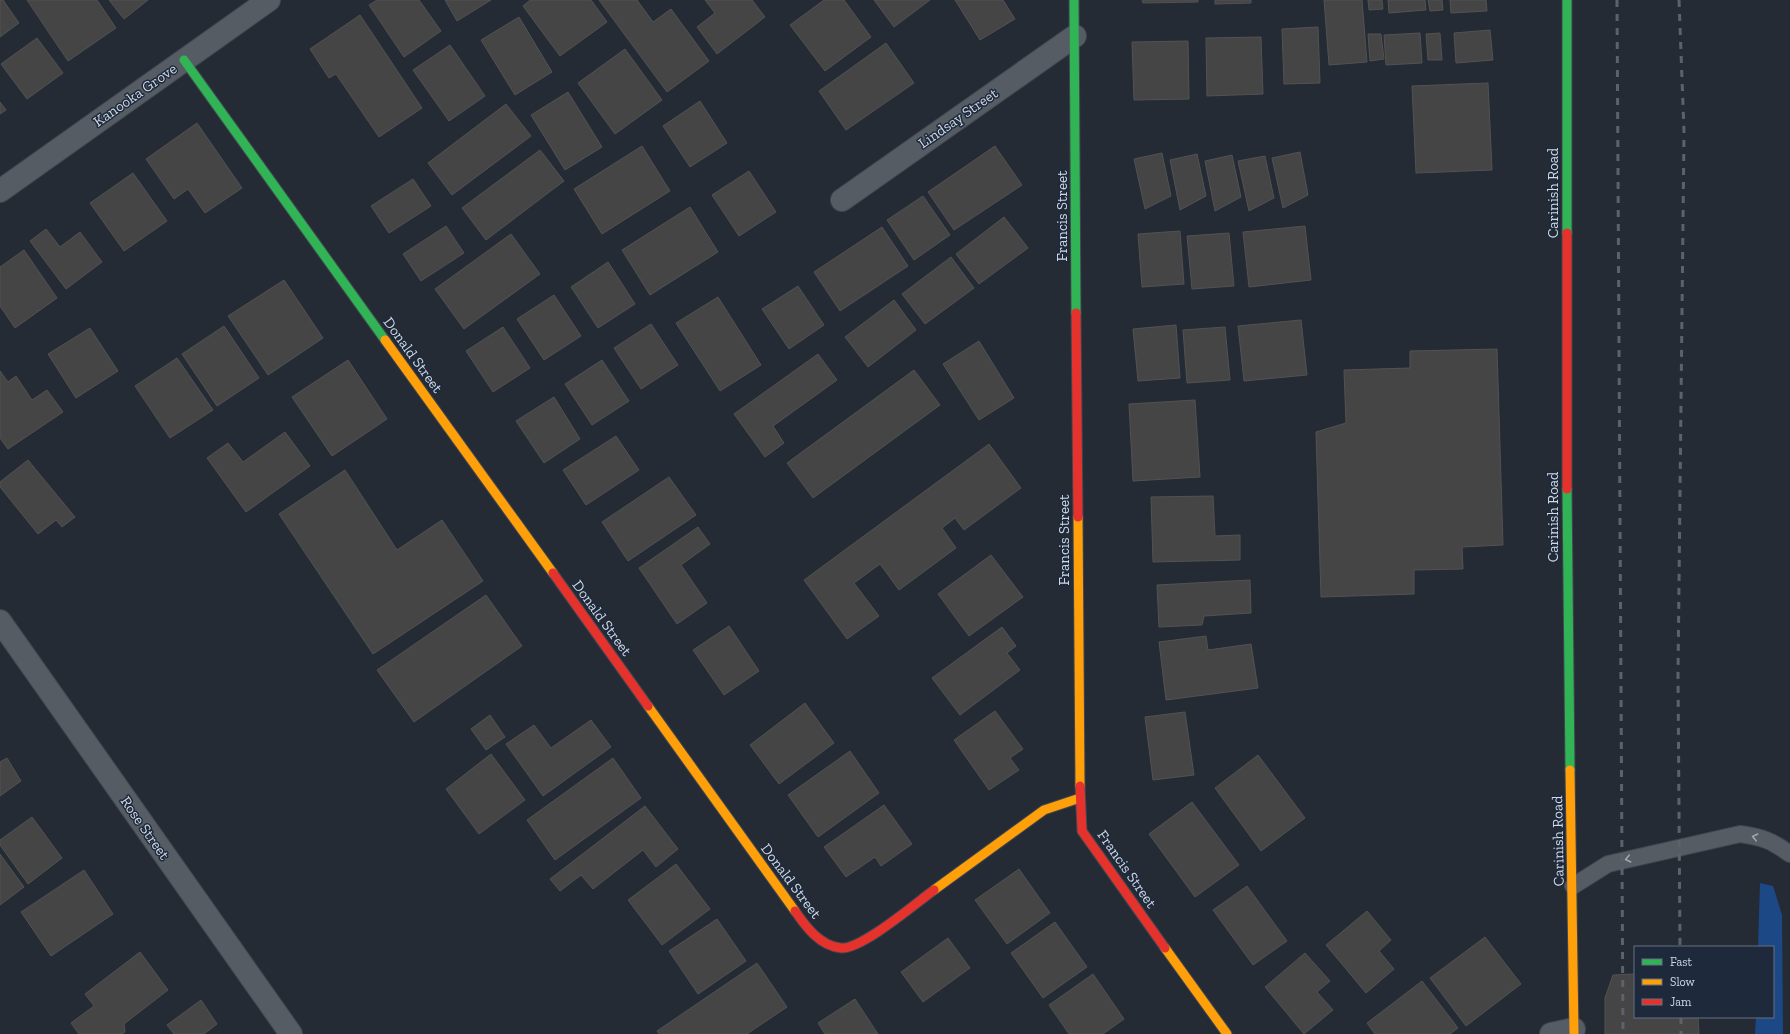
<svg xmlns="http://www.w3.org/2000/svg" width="1790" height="1034" viewBox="0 0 1790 1034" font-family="'Zilla Slab',serif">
  <rect width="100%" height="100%" fill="#252b35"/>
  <path fill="#1c4885" d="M1760 883 1773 886 1782 915 1783 1034H1755L1756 1017H1773V947H1758Z"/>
  <path fill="#454545" stroke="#525252" d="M0 0H3L19 23 0 37Z
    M27 0H97L116 28 68 61Z
    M109 0H148L124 19Z
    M377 0H419L441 31 404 57 369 5Z
    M445 0H491L457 21Z
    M530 0H591L607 22 560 56 523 6Z
    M599 0H637L653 22 671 9 709 61 667 92Z
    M705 0H752L765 17 717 54 697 27 715 13Z
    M824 0H844L871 37 825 71 790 25Z
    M874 0H930L894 27Z
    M955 0H1003L1015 19 980 40Z
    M1142 0H1198V2L1143 3Z
    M1215 0H1251V3L1215 4Z
    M1324 0H1362L1367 62 1329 65Z
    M1368 0H1382L1383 9 1369 10Z
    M1388 0H1425L1426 10 1389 13Z
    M1428 0H1442L1443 10 1430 11Z
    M1450 0H1486L1487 11 1451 13Z
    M360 15 422 108 379 137 336 74 329 78 310 49Z
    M519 17 552 72 515 95 481 40Z
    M1318 27 1320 83 1284 84 1282 29Z
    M1490 30 1493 60 1456 63 1454 33Z
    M1420 33 1422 63 1386 65 1384 35Z
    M1440 33 1442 60H1428L1426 34Z
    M1368 34H1381L1384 59 1370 61Z
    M1261 37 1263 94 1207 96 1206 38Z
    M37 38 63 73 27 99 1 64Z
    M1188 41 1189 99 1134 100 1132 42Z
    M886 43 914 83 846 130 819 91Z
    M450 45 485 96 449 121 413 70Z
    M625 49 662 100 615 134 578 83Z
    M1488 83 1492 170 1416 173 1412 86Z
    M568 92 602 147 565 170 531 115Z
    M700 101 727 143 690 167 663 126Z
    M0 102 6 110 0 114Z
    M506 104 531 136 452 195 428 163Z
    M197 123 242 188 205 213 188 189 174 199 146 159Z
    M642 146 670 191 602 234 574 189Z
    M995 146 1022 185 954 230 928 192Z
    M540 150 564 181 486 240 462 208Z
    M1300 152 1308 195 1283 208 1272 158Z
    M1162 153 1171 196 1145 209 1134 159Z
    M1197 154 1206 196 1180 210 1170 160Z
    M1232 155 1241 197 1215 211 1205 161Z
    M1265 156 1274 198 1249 211 1238 161Z
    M749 171 776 212 739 236 712 195Z
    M133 173 167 221 124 251 90 203Z
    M413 179 431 206 389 233 371 206Z
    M923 196 950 235 914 260 887 220Z
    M690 207 718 252 650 295 622 250Z
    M1004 217 1028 248 979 284 956 254Z
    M446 226 464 253 421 281 403 254Z
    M1305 226 1311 280 1249 287 1243 232Z
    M882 227 908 266 840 311 814 272Z
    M46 229 60 247 80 232 102 262 66 289 30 241Z
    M1180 231 1184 284 1142 287 1138 234Z
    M1229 233 1234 286 1192 289 1187 236Z
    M511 234 540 274 464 329 435 289Z
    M24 250 57 298 15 328 0 306V267Z
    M951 257 974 288 925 324 902 294Z
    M608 262 635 304 598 328 571 287Z
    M284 280 323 338 268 375 228 316Z
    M798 286 824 325 789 349 762 309Z
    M554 295 581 336 544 360 517 319Z
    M718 297 761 365 720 391 676 323Z
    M894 300 916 330 868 367 845 337Z
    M1301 320 1307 375 1244 381 1238 326Z
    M651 324 678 365 641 389 614 348Z
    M1176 325 1180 378 1138 381 1133 329Z
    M224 326 259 378 217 406 182 354Z
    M503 327 530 368 493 392 466 351Z
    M1225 327 1230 380 1187 383 1183 330Z
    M90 328 118 371 76 398 48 354Z
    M979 341 1014 398 979 420 943 364Z
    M1497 349 1503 545 1462 547 1463 569 1414 570V594L1321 597 1316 432 1346 423 1344 370 1410 368V351Z
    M818 354 837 380 773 426 784 443 765 457 734 414Z
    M177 358 213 410 170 438 135 386Z
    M348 360 387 419 332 456 292 397Z
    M602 360 629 401 592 425 565 384Z
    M914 370 940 405 813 498 787 463Z
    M0 371 8 382 16 376 32 400 47 390 63 412 8 449 0 438Z
    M554 397 580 439 544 463 516 421Z
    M1195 400 1200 477 1133 481 1129 404Z
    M285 432 310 466 246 512 207 458 228 443 243 462Z
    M616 436 639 470 586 505 563 470Z
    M989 444 1021 488 964 530 955 518 942 528 956 548 899 590 880 564 854 583 879 616 847 639 804 580Z
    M28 460 75 517 62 527 56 520 38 534 0 487V482Z
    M345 470 397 550 442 520 483 581 373 654 279 514Z
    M669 477 696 515 628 561 602 522Z
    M1213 496 1215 536 1240 535V560L1153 562 1151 497Z
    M698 527 710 544 681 565 707 603 677 624 639 568Z
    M991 555 1023 597 969 636 938 594Z
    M1250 580 1251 613 1204 616 1202 625 1159 627 1157 585Z
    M486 595 522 646 414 722 377 670Z
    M729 626 759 671 724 695 693 650Z
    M1002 627 1016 646 1007 653 1020 670 960 715 932 678Z
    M1206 636 1208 650 1251 644 1258 688 1166 700 1159 642Z
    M805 703 834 743 779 784 750 745Z
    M995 711 1023 749 1010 758 1019 770 989 790 954 740Z
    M1185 712 1194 775 1153 780 1145 717Z
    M490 715 505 737 486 750 471 729Z
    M591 720 611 747 543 796 506 744 534 725 551 748Z
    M850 751 879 793 818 837 788 795Z
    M491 754 525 800 479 834 446 789Z
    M1258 755 1305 818 1261 851 1215 788Z
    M7 758 21 781 0 796V762Z
    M613 758 641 798 555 860 527 820Z
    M1192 802 1239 865 1195 897 1149 834Z
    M884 805 912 844 881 866 875 857 846 877 824 847Z
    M645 806 678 849 656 867 643 850 593 889 581 875 560 891 550 879Z
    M32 817 62 858 28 884 0 845V840Z
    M0 854 24 887 0 905Z
    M676 864 710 909 662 945 628 900Z
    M1019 869 1050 913 1007 944 975 900Z
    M84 870 113 914 51 956 21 912Z
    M1247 886 1287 941 1253 965 1213 910Z
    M1367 911 1391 940 1379 951 1394 969 1366 993 1326 945Z
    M717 919 746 961 698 994 669 951Z
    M1055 922 1087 967 1043 998 1011 953Z
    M1485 937 1521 984 1466 1026 1430 978Z
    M948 938 970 968 923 1002 901 972Z
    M140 952 168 990 124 1024 125 1032 122 1034H79L71 1023 94 1006 85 994Z
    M1305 953 1330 981 1317 992 1333 1010 1304 1034 1265 987Z
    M757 963 787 1007 747 1034H659L657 1031Z
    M1093 974 1124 1019 1103 1034H1069L1049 1005Z
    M1635 974V1017H1698L1699 1034H1605V998L1613 975Z
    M1422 981 1458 1028 1450 1034H1375L1367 1023Z
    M855 999 878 1034H825L818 1023Z
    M201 1000 217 1024 204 1034H174L167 1025Z"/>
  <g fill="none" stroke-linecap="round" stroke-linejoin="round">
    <g stroke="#414750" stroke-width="18">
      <path id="lane" d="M1573 886 1608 864 1740 834C1763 837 1772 841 1790 854"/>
    </g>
    <g stroke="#414750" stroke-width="24">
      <path id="street" d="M0 191 269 0
        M842 200 1075 36
        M0 621 291 1034
        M1551 1034 1574 1029"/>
    </g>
    <g stroke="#414750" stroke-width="11">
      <path id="fast" d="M1074 0 1076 313
        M1567 0V233
        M184 60 385 340
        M1567 489 1570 770"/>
    </g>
    <g stroke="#414750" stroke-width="11">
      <path id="slow" d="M385 340 553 573
        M1078 517 1080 786
        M648 706 795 911
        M1570 770 1574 1034
        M934 890 1044 810 1080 798
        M1165 948 1227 1034"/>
    </g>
    <g stroke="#414750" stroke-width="11">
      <path id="jam" d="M1567 233V489
        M1076 313 1078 517
        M553 573 648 706
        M1080 786 1082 831 1165 948
        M795 911C806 927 820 946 841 948 861 950 916 903 934 890"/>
    </g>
    <use href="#lane" stroke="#565c64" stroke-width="16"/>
    <use href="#street" stroke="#565c64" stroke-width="22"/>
    <use href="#fast" stroke="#30b455" stroke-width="9"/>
    <use href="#slow" stroke="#ff9f0a" stroke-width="9"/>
    <use href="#jam" stroke="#e5322d" stroke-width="9"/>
    <path stroke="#5d626a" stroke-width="3" stroke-dasharray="7 7" stroke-linecap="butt" d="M1617 0 1623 1034
      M1679 0 1684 131 1678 674 1680 947
      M1681 1017V1034"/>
  </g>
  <defs><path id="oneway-chevron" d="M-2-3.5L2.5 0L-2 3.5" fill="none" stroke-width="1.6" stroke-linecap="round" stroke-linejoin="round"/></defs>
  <g stroke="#9fa6b1">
    <use href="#oneway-chevron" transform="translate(1755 837) rotate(-167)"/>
    <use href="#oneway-chevron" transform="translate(1628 859) rotate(167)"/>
  </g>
  <g text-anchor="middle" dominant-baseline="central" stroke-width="3" stroke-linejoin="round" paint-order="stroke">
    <g font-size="15" fill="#cfd8e4" stroke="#1e2a3c">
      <text transform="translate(135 95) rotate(-35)">Kanooka Grove</text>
      <text transform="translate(958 118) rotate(-35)">Lindsay Street</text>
      <text transform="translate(1553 193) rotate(-90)">Carinish Road</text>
      <text transform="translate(1062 216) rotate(-90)">Francis Street</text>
      <text transform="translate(413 355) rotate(54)">Donald Street</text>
      <text transform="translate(1553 517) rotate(-90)">Carinish Road</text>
      <text transform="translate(1064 540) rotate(-90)">Francis Street</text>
      <text transform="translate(602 618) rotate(54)">Donald Street</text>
      <text transform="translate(145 828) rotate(55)">Rose Street</text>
      <text transform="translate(1558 841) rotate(-91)">Carinish Road</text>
      <text transform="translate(1127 869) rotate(55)">Francis Street</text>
      <text transform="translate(791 881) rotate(53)">Donald Street</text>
    </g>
  </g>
  <rect x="1634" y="946" width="140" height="72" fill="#1e2a3c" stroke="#65707f"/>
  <rect x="1642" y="959" width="20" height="6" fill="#30b455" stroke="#65707f"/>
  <text x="1670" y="966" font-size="12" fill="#cfd8e4">Fast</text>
  <rect x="1642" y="979" width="20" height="6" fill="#ff9f0a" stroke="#65707f"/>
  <text x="1670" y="986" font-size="12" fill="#cfd8e4">Slow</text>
  <rect x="1642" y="999" width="20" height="6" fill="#e5322d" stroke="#65707f"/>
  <text x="1670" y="1006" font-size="12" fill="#cfd8e4">Jam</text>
</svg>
